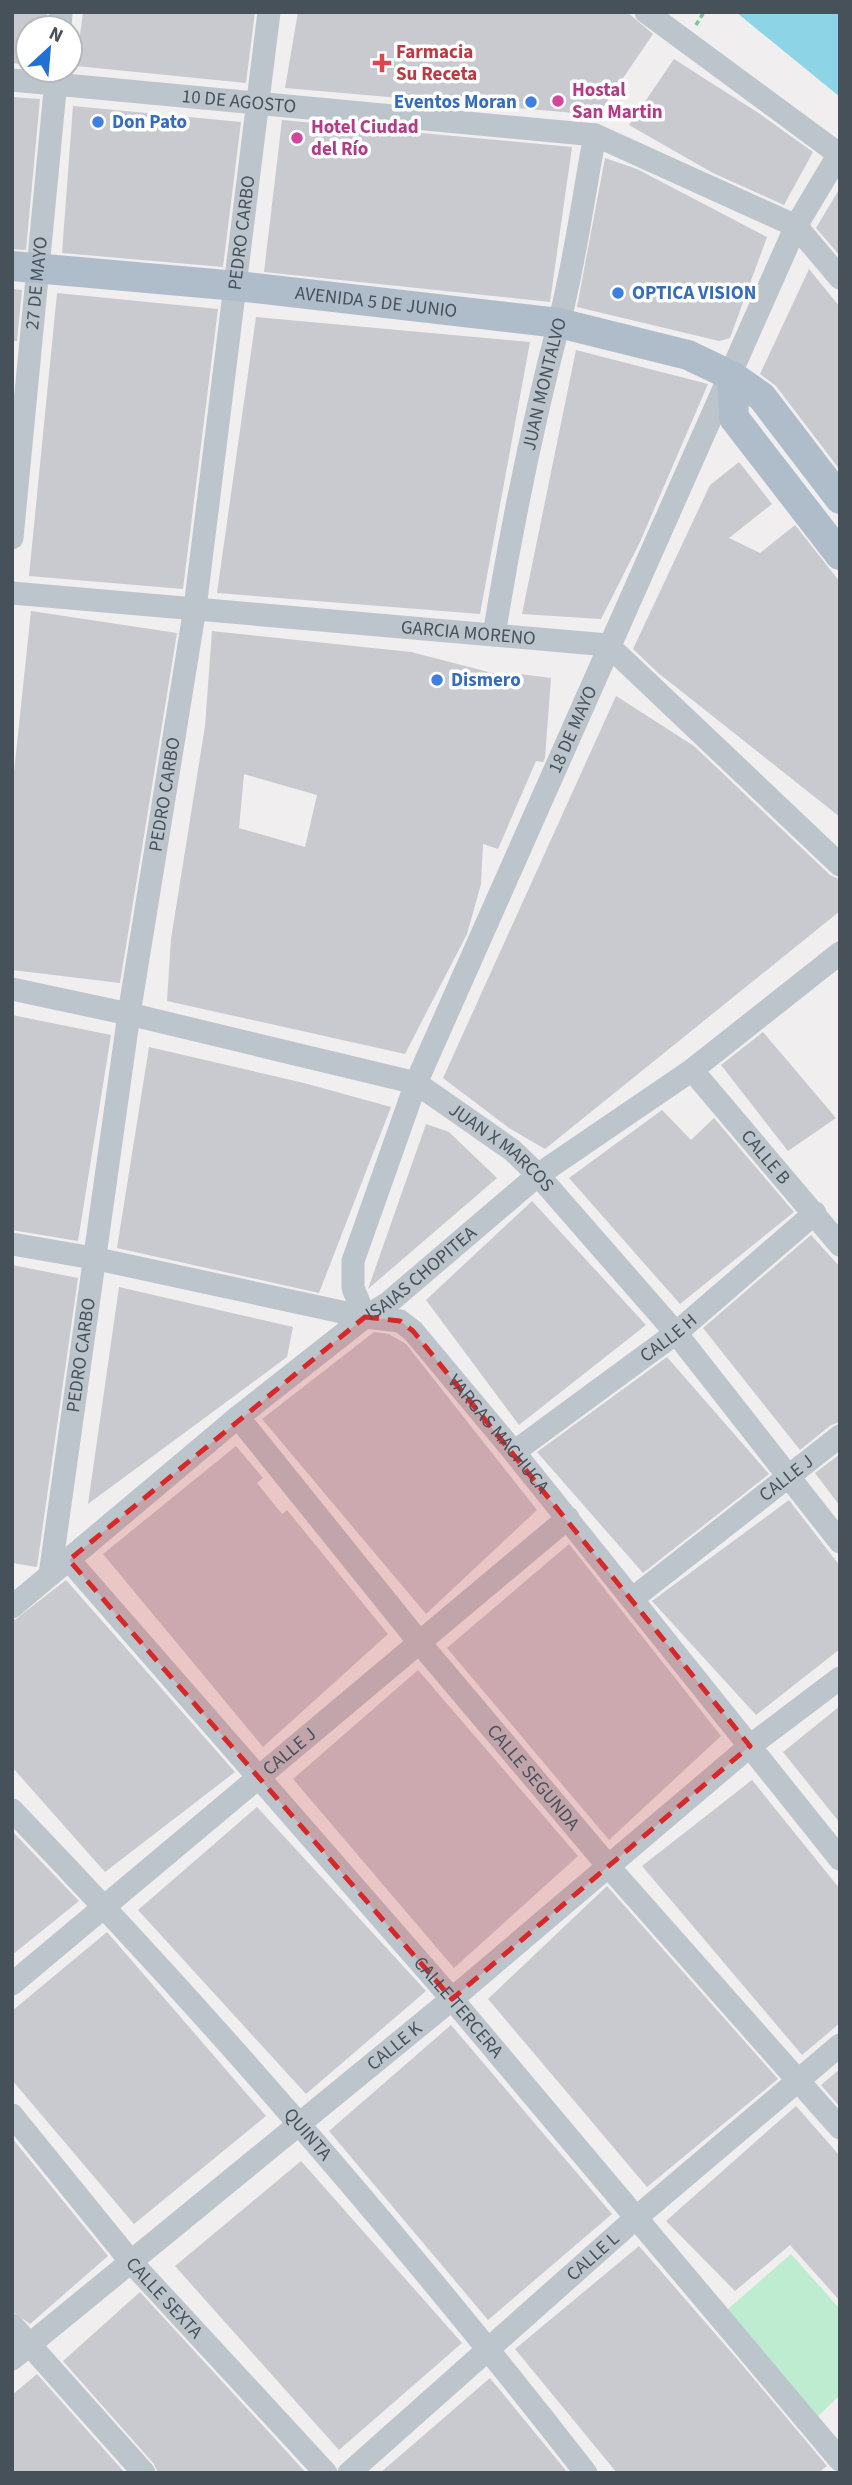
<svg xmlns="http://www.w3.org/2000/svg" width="852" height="2485" viewBox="0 0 852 2485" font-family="'Source Sans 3',sans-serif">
  <rect width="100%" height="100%" fill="#f0eeee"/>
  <path fill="#beecd0" d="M791 2254 840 2309V2395L810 2424 720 2316Z"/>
  <path fill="#8ed4e7" d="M736 12H840V97Z"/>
  <path fill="#c8cad0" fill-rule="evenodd" d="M12 12H47L46 28H28V65L12 63Z
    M83 12H255L246 83 76 66Z
    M298 12H627L653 34 598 115 285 88Z
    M674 59 760 114 813 152 784 205 713 173 629 125Z
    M12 97 40 99 26 250 12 249Z
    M73 106 241 122 223 267 62 253Z
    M282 120 572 147 550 302 264 272Z
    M605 158 637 169 767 237 730 338 719 341 577 307Z
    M840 188V256L816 228Z
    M809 269 840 307V470L776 386 760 374Z
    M12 289 22 290 17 341H12Z
    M57 293 218 309 183 589 29 576Z
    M256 317 530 342 480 614 217 593Z
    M576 350 708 384 640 542 601 619 522 614Z
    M739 462 772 504 729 538 760 553 795 525 840 582V817L657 672 633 649 710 485Z
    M31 611 177 633 120 983 12 970V791Z
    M212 631 411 652 504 676 505 672 551 678 545 758 543 762 536 761 498 849 483 844 481 884 467 934 405 1054 167 1001 171 939 205 726ZM244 774 317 795 305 847 239 828Z
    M616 696 694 746 830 875 840 880V911L545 1149 509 1128 443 1078Z
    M12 1015 111 1035 78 1241 12 1230Z
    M763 1032 836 1118 788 1151 721 1065Z
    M149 1047 304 1083 391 1107 319 1293 117 1248Z
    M662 1110 691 1140 714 1118 794 1212 680 1304 569 1178Z
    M426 1124 449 1132 497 1178 368 1289Z
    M532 1201 646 1325 519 1425 426 1300Z
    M811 1235 840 1267V1422L831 1425 800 1450 703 1328Z
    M12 1265 78 1278 37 1567 12 1563Z
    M119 1287 293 1327 287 1357 88 1504Z
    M374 1332 389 1334 406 1344 537 1510 426 1614 262 1419Z
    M667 1357 769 1474 643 1573 537 1452Z
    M236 1446 263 1478 257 1483 282 1514 287 1510 388 1634 263 1747 103 1554Z
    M840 1454V1506L815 1473Z
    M789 1500 840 1566V1649L756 1715 652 1601Z
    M569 1544 721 1736 609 1840 447 1648Z
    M66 1580 235 1772 105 1872 12 1767V1622Z
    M418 1670 578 1856 454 1968 293 1779Z
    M840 1706V1823L783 1752Z
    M752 1780 840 1889V2023L802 2055 642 1866Z
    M257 1807 426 1991 306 2094 138 1910Z
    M12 1831 79 1901 12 1955Z
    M607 1886 778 2079 647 2187 488 1999Z
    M107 1932 266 2116 134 2224 12 2080V2011Z
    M451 2025 612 2214 488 2320 329 2131Z
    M840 2069V2107L821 2085Z
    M796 2106 840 2156V2301L790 2245 735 2291 666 2221Z
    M12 2138 108 2256 30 2324 12 2311Z
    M301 2161 462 2343 339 2450 175 2266Z
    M639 2246 738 2360 827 2466 818 2473H617L515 2349Z
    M140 2292 277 2441 306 2473H158L154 2464 63 2361Z
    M37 2374 125 2473H12V2395Z
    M490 2378 568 2473H380Z"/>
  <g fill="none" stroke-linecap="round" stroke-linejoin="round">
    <path stroke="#78c8a1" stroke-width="3.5" stroke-dasharray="5 3.5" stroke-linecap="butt" d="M696 25 704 12"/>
    <g stroke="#bdc5cc" stroke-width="23">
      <path d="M646 12 840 155"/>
      <path d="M60 28 61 12"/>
      <path id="s1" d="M12 80 595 135 796 226 840 278"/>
      <path id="s2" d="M12 538 57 70"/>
      <path id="s3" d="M12 593 608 645 840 865"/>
      <path id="s4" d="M494 635C511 530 532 426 559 323 575 262 583 198 595 135"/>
      <path id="s5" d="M12 989 129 1014 416 1083 512 1150 538 1175 676 1333 840 1542"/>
      <path id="s6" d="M692 1070 840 1245"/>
      <path id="s7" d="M12 1244 93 1258 365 1317 400 1321 413 1331 514 1452 840 1859"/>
      <path id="s8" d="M365 1317 353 1288V1261L416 1083 796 226 839 154"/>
      <path id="s9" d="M238 1417 419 1642 609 1867 840 2128"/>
      <path id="s10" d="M514 1452 676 1333 815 1213"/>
      <path id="s11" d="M69 1560 452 1999 840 2460"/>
      <path id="s12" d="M50 1575 129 1014 195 608 269 12"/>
      <path id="s13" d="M632 1599 840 1436"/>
      <path id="s14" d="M12 1607 238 1417 365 1317 388 1303 538 1175 692 1070 840 953"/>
      <path id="s15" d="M12 1810C214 2020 407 2243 586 2473"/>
      <path id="s16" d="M12 1984 568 1518"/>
      <path id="s17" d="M12 2115 132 2263 326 2473"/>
      <path d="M12 2325 144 2473"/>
      <path id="s18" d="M12 2359 452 1999 750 1746 840 1678"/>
      <path id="s19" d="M349 2473 637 2217 840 2045"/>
    </g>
    <g stroke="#afbdcb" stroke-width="30">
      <path id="s20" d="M12 266 237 286 559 323 688 355 732 376 762 397 840 499"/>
      <path d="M732 376 734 418 840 555"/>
    </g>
  </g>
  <path fill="#d62828" fill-opacity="0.2" stroke="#d62828" stroke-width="5" stroke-dasharray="14 9" stroke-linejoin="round" d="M365 1317 400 1321 413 1331 750 1746 452 1999 69 1560Z"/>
  <path fill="#e0444e" stroke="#fff" stroke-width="2.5" d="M378.5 52.5h7v7h7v7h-7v7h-7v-7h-7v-7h7z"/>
  <g fill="#d1479c" stroke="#fff" stroke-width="2.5">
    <circle cx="558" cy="101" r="7"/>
    <circle cx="297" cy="138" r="7"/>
  </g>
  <g fill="#3f7fe0" stroke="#fff" stroke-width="2.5">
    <circle cx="531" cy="102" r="7"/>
    <circle cx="98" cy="122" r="7"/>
    <circle cx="618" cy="293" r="7"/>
    <circle cx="437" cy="680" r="7"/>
  </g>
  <g text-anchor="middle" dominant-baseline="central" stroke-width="7" stroke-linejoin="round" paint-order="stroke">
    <g font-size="19" font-weight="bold" fill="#be3a42" stroke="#fff" text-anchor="start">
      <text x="396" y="52">Farmacia<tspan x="396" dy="22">Su Receta</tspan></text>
    </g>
    <g font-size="19" font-weight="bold" fill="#b23c85" stroke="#fff" text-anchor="start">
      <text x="572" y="90">Hostal<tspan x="572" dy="22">San Martin</tspan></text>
      <text x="311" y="127">Hotel Ciudad<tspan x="311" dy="22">del Río</tspan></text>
    </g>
    <g font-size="19" fill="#47515a" stroke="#fff">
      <text stroke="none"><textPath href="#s1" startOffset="228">10 DE AGOSTO</textPath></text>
      <text stroke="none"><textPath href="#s12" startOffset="1356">PEDRO CARBO</textPath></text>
      <text stroke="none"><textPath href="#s2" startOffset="256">27 DE MAYO</textPath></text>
      <text stroke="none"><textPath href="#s20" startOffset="366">AVENIDA 5 DE JUNIO</textPath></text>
      <text stroke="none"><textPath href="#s4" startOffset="256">JUAN MONTALVO</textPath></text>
      <text stroke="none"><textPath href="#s3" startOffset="458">GARCIA MORENO</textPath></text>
      <text stroke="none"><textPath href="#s8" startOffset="634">18 DE MAYO</textPath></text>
      <text stroke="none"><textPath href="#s12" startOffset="789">PEDRO CARBO</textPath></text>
      <text stroke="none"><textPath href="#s5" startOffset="522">JUAN X MARCOS</textPath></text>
      <text stroke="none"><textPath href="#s6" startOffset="114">CALLE B</textPath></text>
      <text stroke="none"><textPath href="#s14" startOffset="528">ISAIAS CHOPITEA</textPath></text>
      <text stroke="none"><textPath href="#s10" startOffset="192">CALLE H</textPath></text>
      <text stroke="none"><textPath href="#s12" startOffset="222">PEDRO CARBO</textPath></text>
      <text stroke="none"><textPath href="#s7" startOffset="546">VARGAS MACHUCA</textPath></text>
      <text stroke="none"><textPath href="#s13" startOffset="196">CALLE J</textPath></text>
      <text stroke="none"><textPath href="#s16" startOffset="362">CALLE J</textPath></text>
      <text stroke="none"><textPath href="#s9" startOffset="466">CALLE SEGUNDA</textPath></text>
      <text stroke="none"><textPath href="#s11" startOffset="593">CALLE TERCERA</textPath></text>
      <text stroke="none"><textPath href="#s18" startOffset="494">CALLE K</textPath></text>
      <text stroke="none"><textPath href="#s15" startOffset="439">QUINTA</textPath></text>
      <text stroke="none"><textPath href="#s19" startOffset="326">CALLE L</textPath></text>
      <text stroke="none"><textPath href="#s17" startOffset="238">CALLE SEXTA</textPath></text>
    </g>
    <g font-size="19" font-weight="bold" fill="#366cbe" stroke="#fff" text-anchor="start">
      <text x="517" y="102" text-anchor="end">Eventos Moran</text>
      <text x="112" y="122">Don Pato</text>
      <text x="632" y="293">OPTICA VISION</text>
      <text x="451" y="680">Dismero</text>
    </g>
  </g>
  <rect width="852" height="2485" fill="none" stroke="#47515a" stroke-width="28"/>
  <g transform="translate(49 49) rotate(26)"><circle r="33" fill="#ffffff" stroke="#b5b9bd" stroke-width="2"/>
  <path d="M0-5L12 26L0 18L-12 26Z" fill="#2370d5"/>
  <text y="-10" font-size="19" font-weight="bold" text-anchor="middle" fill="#47515a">N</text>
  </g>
</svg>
